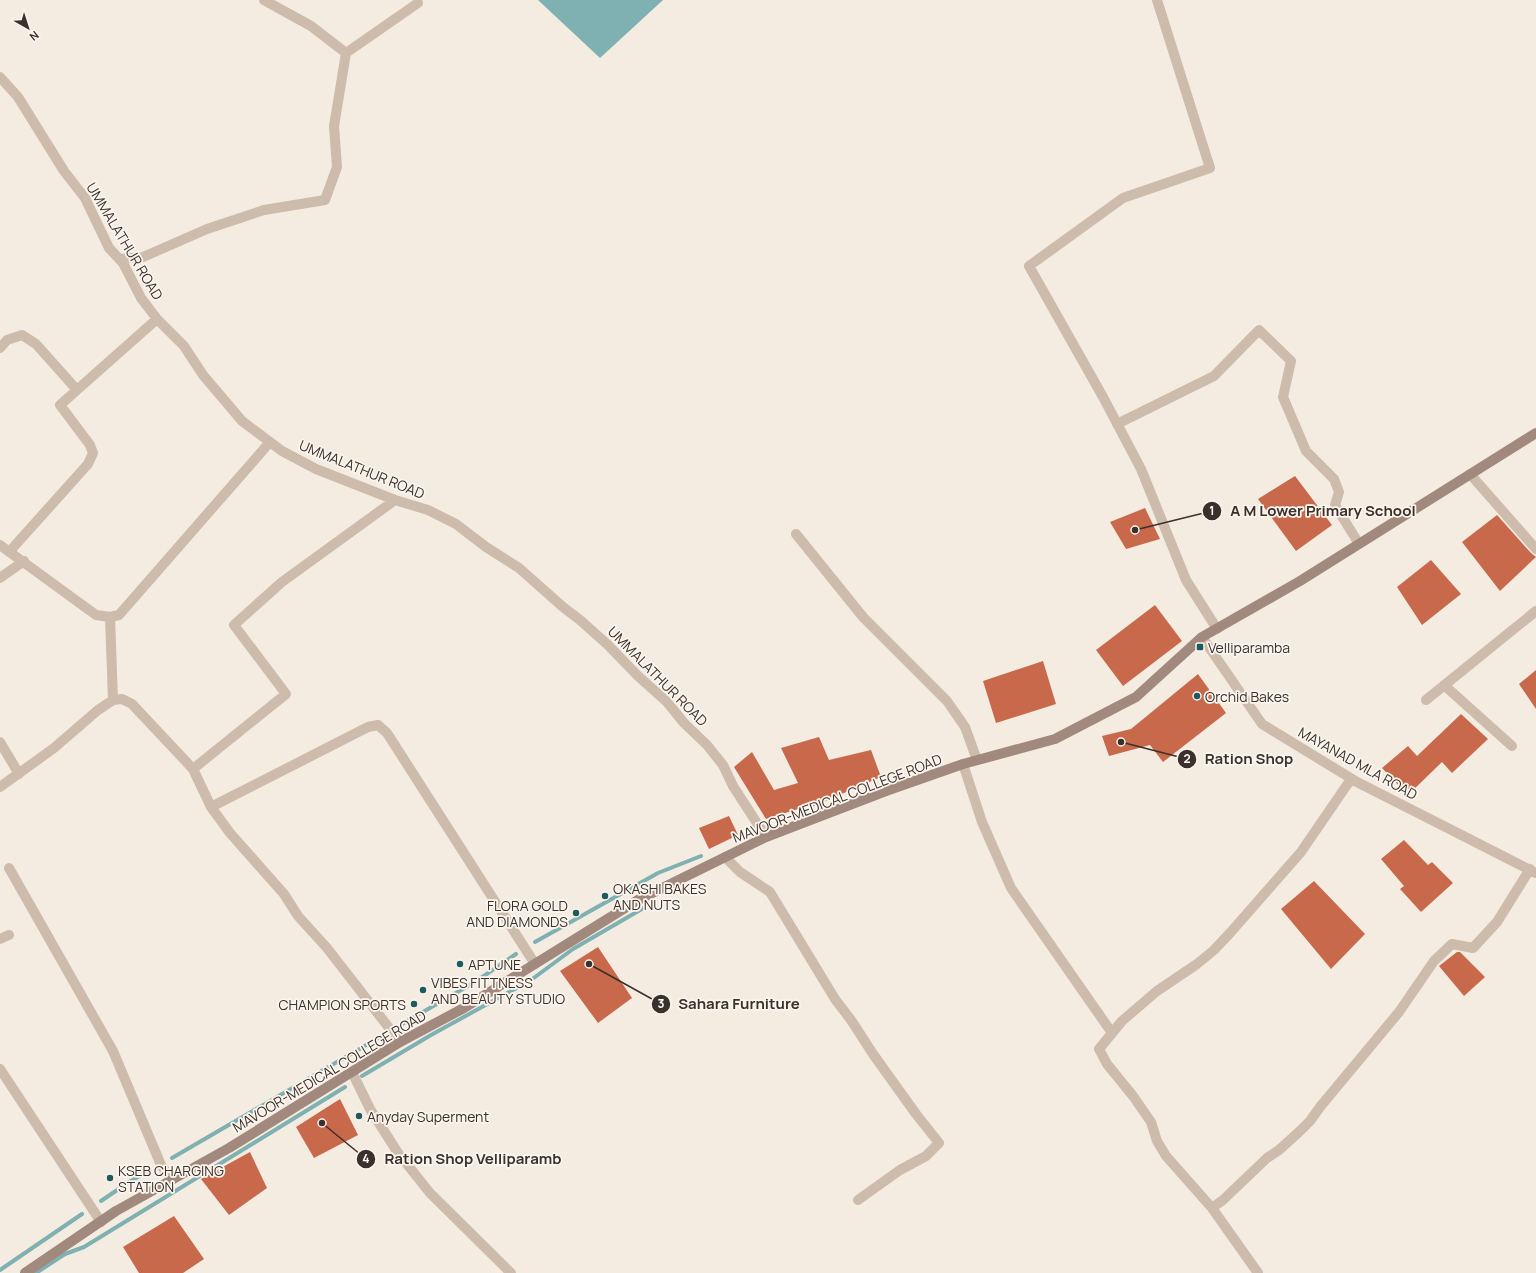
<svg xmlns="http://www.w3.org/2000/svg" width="1536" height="1273" viewBox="0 0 1536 1273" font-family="Manrope,sans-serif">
  <rect width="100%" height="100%" fill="#f4ebe1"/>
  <path fill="#7fb0b2" d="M538 0H663L600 58Z"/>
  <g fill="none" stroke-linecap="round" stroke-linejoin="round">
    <path stroke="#7fb0b2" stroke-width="4" d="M535 942 658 873 701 856
      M402 1024 475 982 516 954
      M362 1076 431 1035 531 980 573 949 647 906
      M172 1158 380 1037
      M101 1201 129 1182 150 1170
      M0 1270 82 1214
      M36 1273 65 1254 84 1247 345 1087"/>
  </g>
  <path fill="#c8694b" d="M1295 476 1332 525 1296 551 1258 499Z
    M1145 508 1160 539 1126 549 1110 522Z
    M1497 515 1531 553 1536 557 1500 591 1462 542Z
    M1431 560 1461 594 1422 625 1397 587Z
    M1155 605 1182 641 1123 686 1096 650Z
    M1043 661 1056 704 996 723 983 681Z
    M1536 670V709L1519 684Z
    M1198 674 1226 713 1163 762 1150 745 1109 756 1102 736 1131 729Z
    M1461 714 1488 739 1452 773 1442 762 1408 795 1382 768 1408 746 1417 756Z
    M819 737 829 760 871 750 881 777 809 808 808 806 766 819 734 767 752 752 774 790 798 783 781 748Z
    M729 816 738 835 709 849 699 828Z
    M1404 840 1428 865 1432 862 1453 883 1421 912 1400 889 1404 886 1381 859Z
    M1314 881 1365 934 1331 969 1281 909Z
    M598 947 632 998 598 1023 560 971Z
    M1457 952H1460L1485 977 1464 996 1439 966Z
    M340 1099 358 1135 314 1158 296 1127Z
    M250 1152 267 1188 229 1215 201 1179Z
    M174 1216 204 1259 183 1273H139L123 1247Z"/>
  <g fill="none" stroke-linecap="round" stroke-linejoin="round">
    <path stroke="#cdbbac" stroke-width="10" d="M1157 0 1210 168 1123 198 1029 266 1103 397 1141 469 1186 580 1217 629
      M346 53 418 3
      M0 77 18 97 64 171 85 198 109 248 123 263 141 298 157 319 184 346 203 375 242 421 282 451 316 469 395 500 428 510 456 524 486 547 519 568 563 607 580 620 608 645 638 676 667 702 684 723 707 745 723 765 733 786 766 837
      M119 259 143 257 207 229 264 210 325 200 337 167 334 126 346 53 311 26 264 0
      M0 348 7 340 22 335 36 344 77 390
      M1117 424 1214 376 1259 330 1291 361 1283 397 1306 451 1334 479 1339 492 1335 505 1359 544
      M1470 474 1536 549
      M796 534 863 617 947 701 965 727 977 760
      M0 545 96 615 110 617 119 615 270 442
      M10 551 88 464 93 453 90 445 60 405 157 319
      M0 578 24 561
      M110 617 113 700
      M1202 637 1262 724 1357 782 1536 873
      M1444 685 1512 746
      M1426 700 1536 611
      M0 742 19 774
      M963 764 982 822 1011 888 1112 1033
      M193 769 286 694 234 625 282 582 395 500
      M1351 779 1301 852 1230 933 1214 950 1197 964 1157 991 1122 1021 1099 1049 1107 1064 1133 1096 1151 1122 1157 1141 1166 1156 1212 1208 1223 1200 1267 1158 1279 1150 1300 1131 1310 1121 1320 1107 1399 1012 1434 961 1452 944 1473 948 1497 922 1530 869
      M0 787 54 748 98 710 113 700 122 699 132 704 193 769 211 807 230 833 284 894 298 916 327 948 400 1042
      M211 807 368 727 378 725 387 733 535 964
      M725 857 740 872 770 892 835 999 851 1020 873 1054 916 1114 939 1143 926 1156 900 1170 858 1200
      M9 868 113 1051 161 1165 172 1180
      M0 939 9 935
      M0 1069 101 1222
      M352 1072 370 1109 398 1153 430 1193 511 1273
      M1212 1208 1258 1273"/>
    <path stroke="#a18a7d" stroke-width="10" d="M25 1273 116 1211 229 1148 400 1042 464 1008 638 900 766 837 886 791 963 764 1055 739 1136 697 1202 637 1300 581 1536 433"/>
  </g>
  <g fill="#1f5a5e" stroke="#fbf5ee" stroke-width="1.5">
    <rect x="1196" y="643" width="8" height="8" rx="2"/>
    <circle cx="1197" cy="696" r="4"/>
    <circle cx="605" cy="896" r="4"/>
    <circle cx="576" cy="913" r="4"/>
    <circle cx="460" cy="964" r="4"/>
    <circle cx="423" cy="990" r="4"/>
    <circle cx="414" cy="1004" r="4"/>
    <circle cx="359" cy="1116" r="4"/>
    <circle cx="110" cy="1178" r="4"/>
  </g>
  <g text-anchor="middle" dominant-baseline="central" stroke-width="3.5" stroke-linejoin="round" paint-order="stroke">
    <g font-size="14" fill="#3b302b" stroke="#fbf5ee">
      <text transform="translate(125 241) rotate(59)">UMMALATHUR ROAD</text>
      <text transform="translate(362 469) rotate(22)">UMMALATHUR ROAD</text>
      <text transform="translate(658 676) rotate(45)">UMMALATHUR ROAD</text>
      <text transform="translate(1358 763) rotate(29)">MAYANAD MLA ROAD</text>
      <text transform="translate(837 798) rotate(-21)">MAVOOR-MEDICAL COLLEGE ROAD</text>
      <text transform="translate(329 1071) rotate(-31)">MAVOOR-MEDICAL COLLEGE ROAD</text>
    </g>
    <g font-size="14" fill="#3b302b" stroke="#fbf5ee" text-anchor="start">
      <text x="1208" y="647">Velliparamba</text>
      <text x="1205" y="696">Orchid Bakes</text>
      <text x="613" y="888">OKASHI BAKES<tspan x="613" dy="16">AND NUTS</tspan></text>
      <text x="568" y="905" text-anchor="end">FLORA GOLD<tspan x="568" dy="16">AND DIAMONDS</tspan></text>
      <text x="468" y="964">APTUNE</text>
      <text x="431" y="982">VIBES FITTNESS<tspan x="431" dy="16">AND BEAUTY STUDIO</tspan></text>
      <text x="406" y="1004" text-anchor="end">CHAMPION SPORTS</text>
      <text x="367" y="1116">Anyday Superment</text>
      <text x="118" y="1170">KSEB CHARGING<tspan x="118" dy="16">STATION</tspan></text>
    </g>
  </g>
  <path fill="none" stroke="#3b302b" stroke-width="1.5" d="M1135 530L1212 511M1121 742L1187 759M589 964L661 1004M322 1123L366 1159"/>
  <g fill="#3b302b" stroke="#fbf5ee" stroke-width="1.5">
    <circle cx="1135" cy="530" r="4"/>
    <circle cx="1121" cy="742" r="4"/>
    <circle cx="589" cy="964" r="4"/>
    <circle cx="322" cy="1123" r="4"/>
    <circle cx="1212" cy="511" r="10"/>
    <circle cx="1187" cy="759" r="10"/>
    <circle cx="661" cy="1004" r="10"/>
    <circle cx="366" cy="1159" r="10"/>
  </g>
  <g font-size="12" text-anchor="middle" font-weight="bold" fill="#fff">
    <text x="1212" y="515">1</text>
    <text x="1187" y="763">2</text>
    <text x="661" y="1008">3</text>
    <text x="366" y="1163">4</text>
  </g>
  <g font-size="15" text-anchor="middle" font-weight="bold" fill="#3b302b" stroke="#fbf5ee" stroke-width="3.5" stroke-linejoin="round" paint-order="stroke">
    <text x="1323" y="516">A M Lower Primary School</text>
    <text x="1249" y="764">Ration Shop</text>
    <text x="739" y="1009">Sahara Furniture</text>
    <text x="473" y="1164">Ration Shop Velliparamb</text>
  </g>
  <g transform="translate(28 28) rotate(141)" stroke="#fbf5ee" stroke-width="3" paint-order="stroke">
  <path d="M0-3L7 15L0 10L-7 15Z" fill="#3b302b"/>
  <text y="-6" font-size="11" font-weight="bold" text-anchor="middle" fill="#3b302b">N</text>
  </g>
</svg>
